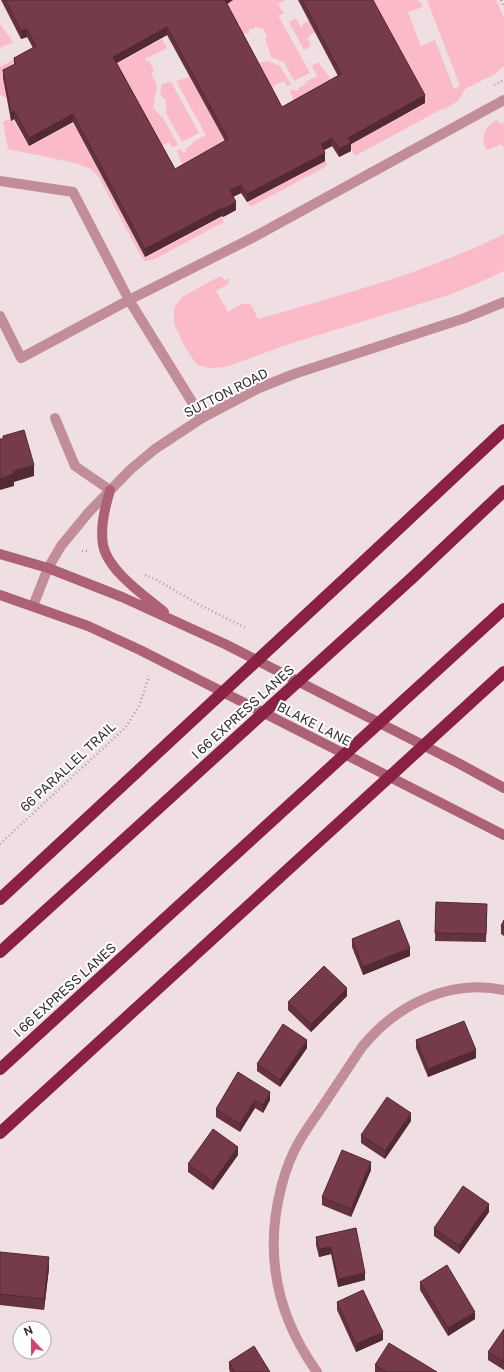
<svg xmlns="http://www.w3.org/2000/svg" width="504" height="1372" viewBox="0 0 504 1372" font-family="'Public Sans',sans-serif">
  <rect width="100%" height="100%" fill="#efdfe2"/>
  <path fill="#fbbac7" d="M234 0H286L278 4 284 14 278 15 310 73 294 81 284 62 271 57 265 38 267 37 263 28 254 27V29H249V34L239 33 237 31 240 25 230 17 224 6Z
    M370 0H418L419 2H421L423 7 408 12 421 46 435 40 454 89 460 86 427 0H496L504 18V66L495 74 465 89 458 101 443 110 442 109 355 156 349 145 425 104Z
    M296 19 301 27 303 25V24L309 20 315 32 309 35V37L307 38 311 46 304 50 289 22Z
    M0 24 13 42 0 48Z
    M162 39 167 48 145 59 146 62 149 60 154 71 151 73 157 85 153 108 163 118 178 145 172 147 169 142 162 146V147L115 65Z
    M33 49 7 98 0 95V67Z
    M268 61 280 66 291 84 287 86 284 81 273 86 274 87 272 88 285 114 254 64Z
    M318 62 332 81 294 102 290 90 292 89 294 91 299 90 298 88 305 85V82L317 76 312 66Z
    M190 77 228 147 184 172 180 165 182 164 177 150 180 149 183 153 187 151 185 149 193 144V142L206 135 176 81Z
    M171 82 199 133 182 142 167 115 165 99 160 95 162 84Z
    M10 119 11 122 13 120 29 147 73 123 145 258 222 217 224 222 153 260 145 261 142 258 98 176 91 169 75 163 8 149 3 122Z
    M497 120 500 124 504 123V148L501 144 487 150 485 148C481 135 485 126 497 120Z
    M325 161 327 163 325 167 252 206 249 205 248 202Z
    M504 234V271L483 281 449 295 286 345 226 367 209 368 197 365 185 347 174 324V308L182 297 220 276 225 280 229 278 228 284 216 291 228 312C234 309 246 299 252 306 254 310 256 315 258 319 341 295 426 273 504 234Z"/>
  <g fill="none" stroke-linecap="round" stroke-linejoin="round">
    <path stroke="#a89c9e" stroke-width="2.5" stroke-dasharray="1 3" stroke-linecap="butt" d="M501 0 504 7
      M494 85 504 80
      M82 551H89
      M145 575 155 579 198 604 246 628
      M0 844 126 727 140 704 149 676"/>
    <path stroke="#c18d98" stroke-width="10" d="M0 181 73 192 129 300 202 418
      M0 316 21 358 129 300 252 238 504 100"/>
    <path stroke="#c18d98" stroke-width="10" d="M55 418 75 466 110 490
      M317 1372C277 1316 264 1255 281 1188 285 1172 291 1155 300 1140 306 1130 313 1120 320 1110 334 1089 348 1068 362 1047 397 1004 449 979 504 990"/>
    <path stroke="#c18d98" stroke-width="10" d="M33 606 48 568 61 546 89 512 131 469 155 449 202 418 259 388 294 374 465 318 504 302"/>
    <path stroke="#ac6274" stroke-width="10" d="M110 490C105 508 100 526 103 545 108 571 145 596 164 612
      M0 554 48 568 122 597 227 645 460 764 504 788
      M0 595 88 626 140 650 504 835"/>
    <path stroke="#8b2045" stroke-width="12" d="M0 899 362 563 504 430
      M0 952 412 578 504 491
      M0 1069 504 609
      M0 1133 504 672"/>
  </g>
  <path fill="#653340" fill-rule="evenodd" d="M1 0H233L227 4 282 107 338 76 298 0H373L425 103 351 144V151L339 157 332 146 324 150 325 161 247 202 241 193 233 197 236 210 223 217 222 216 145 257 73 122 29 146 14 119 11 121 3 78V70L14 65V58L33 48 27 37 21 39ZM167 35 225 141 175 169 117 63Z
    M436 902 487 912 486 942 435 941Z
    M504 920V936L501 934V926Z
    M352 939 410 956 363 975 352 947Z
    M347 996 311 1032 288 1010V1002Z
    M416 1040 476 1058 428 1077 416 1048Z
    M307 1048 280 1087 257 1071V1064Z
    M238 1072 270 1100 263 1113 255 1108 240 1132 216 1117V1109Z
    M411 1121 385 1159 361 1143V1135Z
    M238 1155 213 1190 188 1172V1164Z
    M371 1170 351 1217 322 1205V1197Z
    M489 1212 459 1254 434 1236V1228Z
    M356 1228 365 1280 338 1287 331 1254 319 1257 316 1245V1237Z
    M0 1252 49 1268 44 1310 0 1305Z
    M420 1282 475 1319 448 1336 420 1290Z
    M337 1302 383 1340 356 1352 337 1310Z
    M504 1330V1370L488 1360V1352Z
    M229 1362 270 1372H230L229 1369Z
    M375 1365 437 1372H375Z"/>
  <path fill="#532934" d="M224 0H233L224 6Z
    M167 27V35L113 65V57Z
    M27 29V37L21 39V31Z
    M425 95V103L351 144V151L339 157V149L348 138Z
    M14 111V119L11 121V113Z
    M73 114V122L29 146V138Z
    M332 138V146L321 152V144Z
    M325 153V161L247 202V194Z
    M241 185V193L230 198V190Z
    M236 202V210L223 217V209Z
    M222 208V216L145 257V249Z
    M34 465V476L14 482V486L0 490V479L13 471Z
    M410 948V956L363 975V967Z
    M347 988V996L311 1032V1024Z
    M307 1040V1048L280 1087V1080Z
    M476 1050V1058L428 1077V1069Z
    M270 1092V1100L263 1113V1105Z
    M255 1100V1108L240 1132V1124Z
    M411 1113V1121L385 1159V1151Z
    M238 1147V1155L213 1190V1182Z
    M371 1162V1170L351 1217V1209Z
    M489 1204V1212L459 1254V1246Z
    M331 1247V1254L319 1257V1249Z
    M49 1257V1268L44 1310V1299Z
    M365 1273V1280L338 1287V1279Z
    M475 1312V1319L448 1336V1328Z
    M383 1332V1340L356 1352V1344Z"/>
  <path fill="#763b4a" stroke="#532934" fill-rule="evenodd" d="M5 0H225L282 107 341 74 302 0H373L425 95 348 138 351 143 339 149 332 138 321 144 325 153 247 194 241 185 230 190 236 202 223 209 222 208 145 249 73 114 29 138 14 111 11 113 3 70 15 64 14 58 36 46 27 29 21 31ZM167 27 228 139 175 169 113 57Z
    M24 430 34 465 13 471 14 474 0 479V439H3V436Z
    M436 902 487 904 486 934 435 933Z
    M399 920 410 948 363 967 352 939Z
    M504 920V928L501 926Z
    M324 966 347 988 311 1024 288 1002Z
    M464 1021 476 1050 428 1069 416 1040Z
    M283 1024 307 1040 280 1080 257 1064Z
    M238 1072 270 1092 263 1105 255 1100 240 1124 216 1109Z
    M387 1097 411 1113 385 1151 361 1135Z
    M213 1129 238 1147 213 1182 188 1164Z
    M342 1150 371 1162 351 1209 322 1197Z
    M463 1186 489 1204 459 1246 434 1228Z
    M356 1228 365 1273 338 1279 331 1247 319 1249 316 1237Z
    M0 1252 49 1257 44 1299 0 1294Z
    M447 1265 475 1312 448 1328 420 1282Z
    M363 1290 383 1332 356 1344 337 1302Z
    M504 1329V1362L488 1352Z
    M389 1343 437 1372H387L375 1365Z
    M254 1346 270 1372H235L229 1362Z"/>
  <g text-anchor="middle" dominant-baseline="central" stroke-width="4" stroke-linejoin="round" paint-order="stroke">
    <g font-size="13" fill="#332d2e" stroke="#fff">
      <text transform="translate(226 393) rotate(-27)">SUTTON ROAD</text>
      <text transform="translate(243 712) rotate(-42)">I 66 EXPRESS LANES</text>
      <text transform="translate(314 724) rotate(27)">BLAKE LANE</text>
      <text transform="translate(68 767) rotate(-43)">66 PARALLEL TRAIL</text>
      <text transform="translate(65 990) rotate(-42)">I 66 EXPRESS LANES</text>
    </g>
  </g>
  <g transform="translate(32 1340) rotate(338)"><circle r="19" fill="#ffffff" stroke="#adabab"/>
  <path d="M0-3L7 15L0 10L-7 15Z" fill="#d24572"/>
  <text y="-6" font-size="11" font-weight="bold" text-anchor="middle" fill="#332d2e">N</text>
  </g>
</svg>
